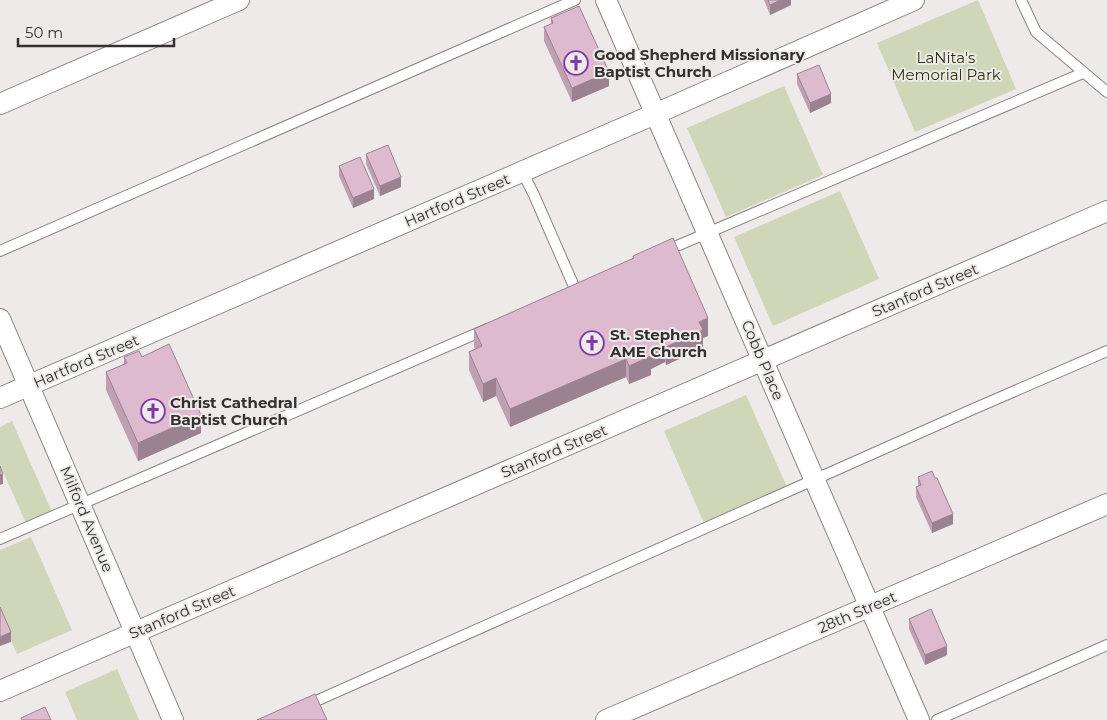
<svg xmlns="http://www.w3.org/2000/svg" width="1107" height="720" viewBox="0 0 1107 720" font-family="Montserrat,sans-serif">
  <rect width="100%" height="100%" fill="#eeeae9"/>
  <path fill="#cfd7b8" d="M978 0 1016 89 915 132 877 43Z
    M784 86 823 175 726 217 687 128Z
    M840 191 879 279 773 326 734 237Z
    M746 395 787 487 704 523 664 431Z
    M12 421 52 512 26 523 0 465V427Z
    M31 537 72 630 17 654 0 617V550Z
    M117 669 139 720H77L65 692Z"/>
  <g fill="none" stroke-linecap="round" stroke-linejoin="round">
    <g stroke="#898684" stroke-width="12">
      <path id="lane" d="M1021 0 1036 32 1107 92
        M522 171 534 195 576 291
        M0 251 575 0
        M665 251 1083 73
        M0 539 487 329
        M307 705 971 410 1107 351
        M937 720 1107 645"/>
    </g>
    <g stroke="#898684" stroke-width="22">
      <path id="street" d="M606 0 919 720
        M0 104 239 0
        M0 319 173 720
        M0 398 655 114 914 0
        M0 691 1107 211
        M606 720 1107 504"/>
    </g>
    <use href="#lane" stroke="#fff" stroke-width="10"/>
    <use href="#street" stroke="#fff" stroke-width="20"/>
  </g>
  <path fill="#bfa0b2" d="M764 0H791V5L770 15Z
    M551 18 609 86 572 102 544 41V27L551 24Z
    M797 74 831 103 810 113 797 84Z
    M366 154 401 187 380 196 366 164Z
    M339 166 374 199 353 208 339 176Z
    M633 256 708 336 703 338V348L666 365 665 362 651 369V375L629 384 626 377 510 427 496 396 483 402 469 370V352L475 349 474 347V329L633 259Z
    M124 357H142L201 433 138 461 106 390V372L124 364Z
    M918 477 953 524 932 533 916 497V487L918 486Z
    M909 619 947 655 925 665 909 629Z"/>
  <path fill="#9b8291" d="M781 0H791V5L770 15V5Z
    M609 72V86L572 102V88Z
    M831 94V103L810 113V103Z
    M401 177V187L380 196V186Z
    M374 189V199L353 208V198Z
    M708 318V336L703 338V348L666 365V347L699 322Z
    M665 344V362L651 369V375L629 384V366L649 351Z
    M626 359V377L510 427V409Z
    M496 378V396L483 402V384Z
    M201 415V433L138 461V443Z
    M3 474V484L0 485V475Z
    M953 514V524L932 533V523Z
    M11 632V642L0 646V637Z
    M947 646V655L925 665V655Z"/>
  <path fill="#debacf" stroke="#9b8291" d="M768 0H781L770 5Z
    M579 6 609 72 572 88 544 27 553 23 551 18Z
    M819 65 831 94 810 103 797 74Z
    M388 145 401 177 380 186 366 154Z
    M360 157 374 189 353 198 339 166Z
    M673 238 708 318 699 322 703 330 666 347 665 344 649 351 651 356 629 366 626 359 510 409 496 378 483 384 469 352 482 346 474 329 634 258 633 256Z
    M169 344 201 415 138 443 106 372 127 363 124 357 139 351 142 357Z
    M0 466 3 474 0 475Z
    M932 471 935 478H937L953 514 932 523 916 487 921 485 918 477Z
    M0 607 11 632 0 637Z
    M931 609 947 646 925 655 909 619Z
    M315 694 327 720H257Z
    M45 707 51 720H22L21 718Z"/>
  <defs>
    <g id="church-ring" transform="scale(1.25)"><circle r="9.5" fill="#eeeae9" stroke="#8037aa" stroke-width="1.5"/><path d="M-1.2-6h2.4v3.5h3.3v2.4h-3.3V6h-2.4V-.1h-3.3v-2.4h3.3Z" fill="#8037aa"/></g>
  </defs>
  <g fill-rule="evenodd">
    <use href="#church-ring" x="576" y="63"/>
    <use href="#church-ring" x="592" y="343"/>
    <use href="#church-ring" x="153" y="411"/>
  </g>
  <g text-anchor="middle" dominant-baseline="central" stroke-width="4" stroke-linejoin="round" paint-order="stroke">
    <g font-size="15" font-weight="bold" fill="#323030" stroke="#eeeae9" text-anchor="start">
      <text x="594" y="54">Good Shepherd Missionary<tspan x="594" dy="17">Baptist Church</tspan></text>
      <text x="610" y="334">St. Stephen<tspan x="610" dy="17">AME Church</tspan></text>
      <text x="170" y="402">Christ Cathedral<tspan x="170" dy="17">Baptist Church</tspan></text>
    </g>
    <g font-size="15" fill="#2e360c" stroke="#eeeae9">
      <text x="946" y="57">LaNita's<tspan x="946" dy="17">Memorial Park</tspan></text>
    </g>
    <g font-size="15" fill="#323030" stroke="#eeeae9">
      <text transform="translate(457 200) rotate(-23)">Hartford Street</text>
      <text transform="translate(925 290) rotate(-23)">Stanford Street</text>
      <text transform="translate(763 360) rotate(67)">Cobb Place</text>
      <text transform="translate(86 361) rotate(-23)">Hartford Street</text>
      <text transform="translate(554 451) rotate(-23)">Stanford Street</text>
      <text transform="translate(87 519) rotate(67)">Milford Avenue</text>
      <text transform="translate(182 612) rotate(-23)">Stanford Street</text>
      <text transform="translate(857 612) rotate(-23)">28th Street</text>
    </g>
  </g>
  <path d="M18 38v8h156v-8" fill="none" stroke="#323030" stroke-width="2.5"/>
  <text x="25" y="38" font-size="15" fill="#323030" stroke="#eeeae9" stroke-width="4" paint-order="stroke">50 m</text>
</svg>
